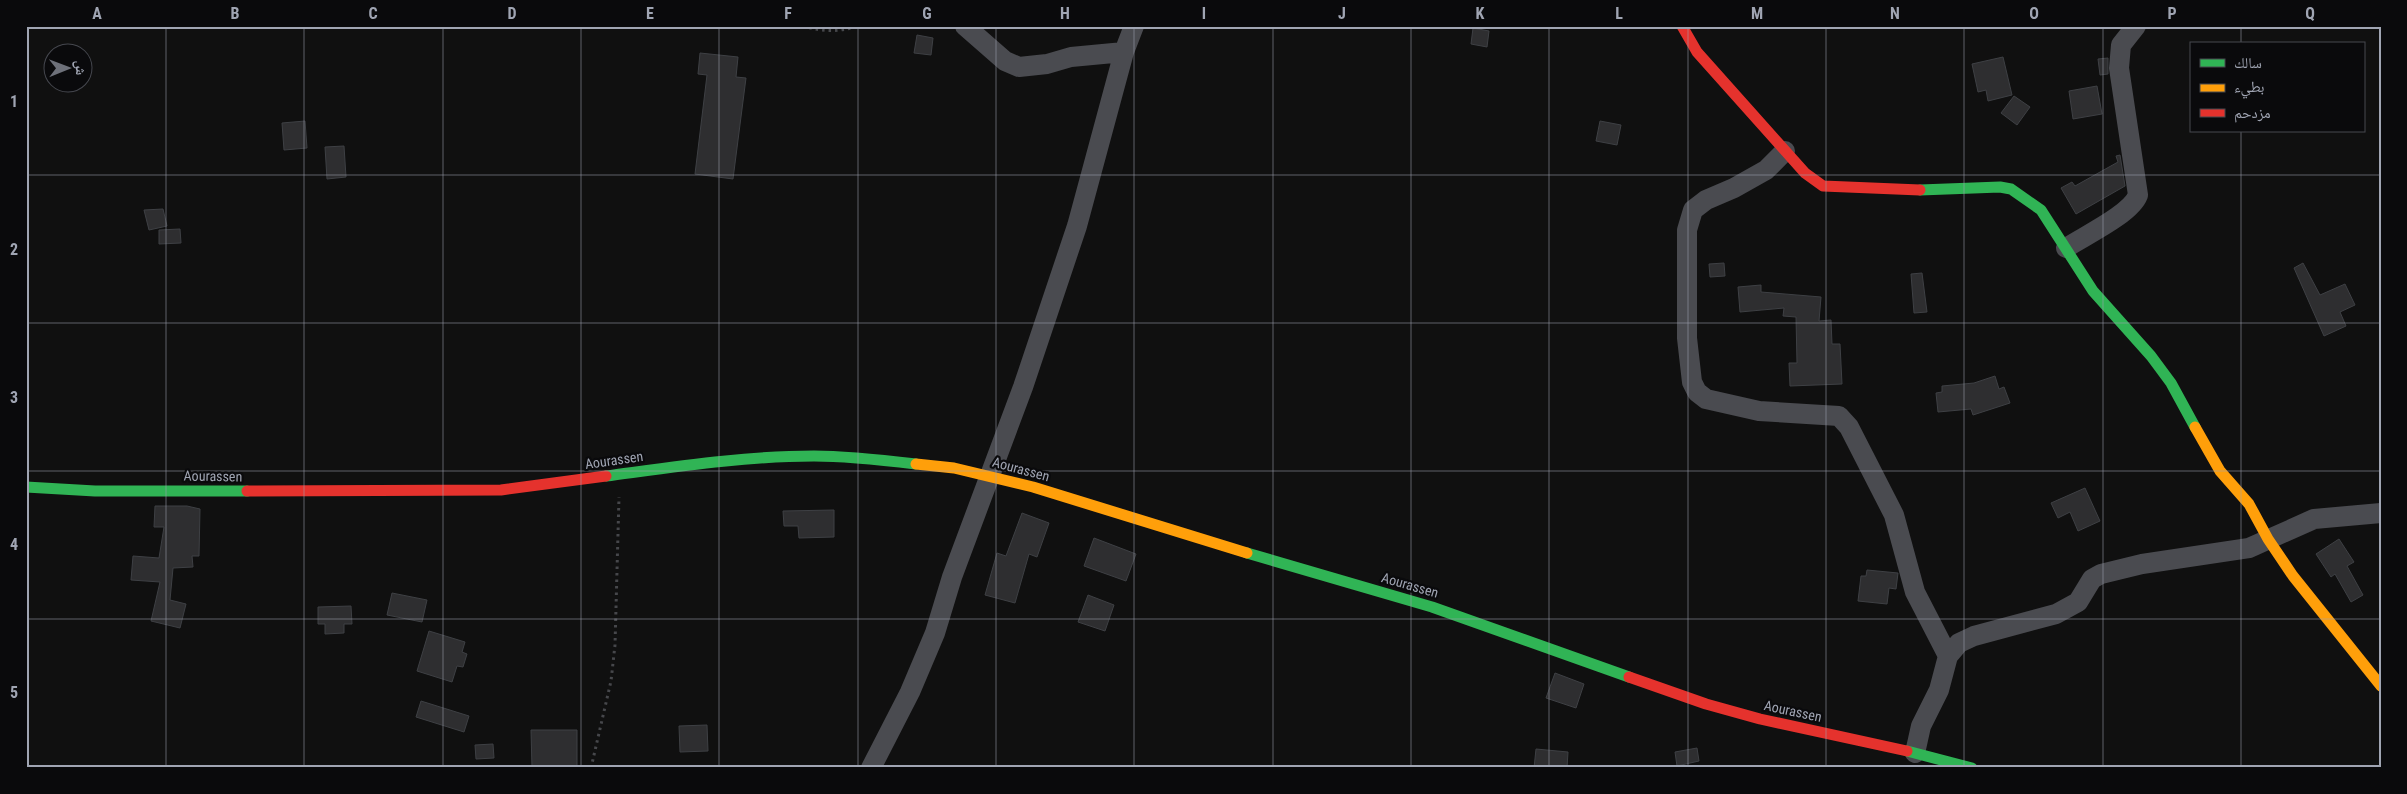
<svg xmlns="http://www.w3.org/2000/svg" width="2407" height="794" viewBox="0 0 2407 794" font-family="'Roboto Condensed','Noto Naskh Arabic',sans-serif">
  <rect width="100%" height="100%" fill="#101010"/>
  <path fill="#2e2e30" stroke="#3e4044" d="M1473 28 1489 31 1487 47 1471 44Z
    M917 35 933 38 931 55 914 53Z
    M700 53 738 57 736 77 746 78 733 179 695 174 707 75 698 74Z
    M2003 57 2012 95 1988 101 1986 90 1978 92 1972 64Z
    M2108 58V74L2100 75 2098 59Z
    M2097 86 2102 114 2073 119 2069 91Z
    M2014 96 2030 107 2017 125 2001 113Z
    M305 121 307 148 284 150 282 123Z
    M1600 121 1621 125 1617 145 1596 141Z
    M344 146 346 177 327 179 325 147Z
    M2120 155 2125 186 2076 214 2061 188 2072 182 2075 186 2118 162 2116 156Z
    M163 209 167 226 149 230 144 210Z
    M180 229 181 243 159 244V230Z
    M1724 263 1725 276 1710 277 1709 264Z
    M2303 263 2320 295 2345 284 2355 305 2340 312 2346 326 2324 336 2294 268Z
    M1922 273 1927 312 1914 313 1911 274Z
    M1761 285V292L1821 297 1819 321 1831 320 1832 344H1840L1842 384 1790 386 1789 363H1797L1796 317 1783 316 1784 308 1740 312 1738 287Z
    M1995 376 1999 389 2004 387 2010 403 1973 415 1971 409 1938 412 1936 393 1942 392V386L1974 383Z
    M2085 488 2100 521 2078 531 2070 512 2058 518 2051 503Z
    M155 506H187L200 509 199 556H192L193 567 173 568 170 600 186 604 180 628 151 621 160 582 131 580 133 556 159 558 164 527H154Z
    M834 510V537L799 538 798 526H784L783 511Z
    M1022 513 1049 523 1037 557 1029 554 1015 603 985 595 997 553 1006 556Z
    M1094 538 1136 554 1126 581 1084 566Z
    M2339 539 2354 562 2347 566 2363 595 2351 602 2335 574 2331 577 2316 554Z
    M1867 570 1898 573 1896 589 1889 588 1887 604 1858 601 1861 576H1866Z
    M392 593 427 600 422 622 387 615Z
    M1088 595 1114 605 1105 631 1078 622Z
    M351 606 352 624H344V633L325 634V624H318V607Z
    M429 631 465 642 462 652 467 654 463 667 457 666 452 682 417 671Z
    M1555 673 1584 684 1576 708 1546 698Z
    M421 701 469 716 464 732 416 717Z
    M707 725 708 751 680 752 679 726Z
    M531 730H577V768H532Z
    M493 744 494 758 476 759 475 745Z
    M1697 748 1699 761 1677 766 1675 752Z
    M1536 749 1568 752 1567 768H1534Z"/>
  <g fill="none" stroke-linecap="round" stroke-linejoin="round">
    <path stroke="#46474b" stroke-width="3" stroke-dasharray="2.5 4" stroke-linecap="butt" d="M803 26C822 32 840 32 859 26
      M591 768 611 681 615 645 619 497"/>
    <path stroke="#4a4b50" stroke-width="20" d="M965 26 1005 61 1019 67 1047 64 1071 57 1124 52
      M1785 151 1766 170 1734 188 1706 200 1693 210 1687 230V338L1692 382 1697 392 1706 399 1759 411 1839 416 1849 427 1894 515 1915 592 1948 656
      M2066 248C2084 236 2131 214 2138 195L2119 68 2121 45 2136 26
      M1915 753 1921 726 1939 690 1948 656 1959 643 1974 636 2056 614 2078 602 2092 579 2101 574 2142 564 2249 548 2314 519 2381 513
      M871 768 910 692 935 633 952 577 1023 387 1077 226 1124 52 1134 26"/>
    <path stroke="#30b455" stroke-width="11" d="M1920 190 2000 187 2011 189 2041 210 2093 291 2151 356 2171 383 2195 427
      M606 476C674 467 745 456 814 456 848 456 882 460 916 464
      M26 487 95 491H247
      M1247 553 1432 607 1629 677
      M1907 751 1972 768"/>
    <path stroke="#ff9f0a" stroke-width="11" d="M2195 427 2220 471 2249 504 2268 539 2293 576 2381 686
      M916 464 954 468 1033 487 1247 553"/>
    <path stroke="#e5322d" stroke-width="11" d="M1682 26 1697 52 1805 173 1823 186 1920 190
      M247 491 501 490 606 476
      M1629 677 1706 704 1760 719 1907 751"/>
  </g>
  <path fill="none" stroke="#a0a5b3" stroke-width="1" stroke-opacity="0.55" d="M166 26V768M304 26V768M443 26V768M581 26V768M719 26V768M858 26V768M996 26V768M1134 26V768M1273 26V768M1411 26V768M1549 26V768M1688 26V768M1826 26V768M1964 26V768M2103 26V768M2241 26V44M2241 131V768M26 175H2381M26 323H2381M26 471H2381M26 619H2381"/>
  <g text-anchor="middle" dominant-baseline="central" stroke-width="4.5" stroke-linejoin="round" paint-order="stroke">
    <g font-size="14" fill="#a0a5b3" stroke="#0a0a0c">
      <text transform="translate(614 460) rotate(-8)">Aourassen</text>
      <text transform="translate(1021 469) rotate(15)">Aourassen</text>
      <text transform="translate(213 476) rotate(1)">Aourassen</text>
      <text transform="translate(1410 585) rotate(16)">Aourassen</text>
      <text transform="translate(1793 711) rotate(12)">Aourassen</text>
    </g>
  </g>
  <rect width="2407" height="794" fill="none" stroke="#0a0a0c" stroke-width="55"/>
  <rect x="2190" y="42" width="175" height="90" fill="#0a0a0c" stroke="#46484f"/>
  <rect x="2200" y="59" width="25" height="8" fill="#30b455" stroke="#46484f"/>
  <text x="2234" y="68" font-size="15" fill="#a0a5b3">سالك</text>
  <rect x="2200" y="84" width="25" height="8" fill="#ff9f0a" stroke="#46484f"/>
  <text x="2234" y="92" font-size="15" fill="#a0a5b3">بطيء</text>
  <rect x="2200" y="109" width="25" height="8" fill="#e5322d" stroke="#46484f"/>
  <text x="2234" y="118" font-size="15" fill="#a0a5b3">مزدحم</text>
  <g transform="translate(68 68) rotate(89)"><circle r="24" fill="#0a0a0c" stroke="#46484f"/>
  <path d="M0-4L9 19L0 12L-9 19Z" fill="#6e717a"/>
  <text y="-8" font-size="14" font-weight="bold" text-anchor="middle" fill="#a0a5b3">ش</text>
  </g>
  <rect x="28" y="28" width="2352" height="738" fill="none" stroke="#a0a5b3" stroke-width="2"/>
  <g font-size="16" text-anchor="middle" font-weight="bold" fill="#a0a5b3">
    <text x="97" y="19">A</text>
    <text x="235" y="19">B</text>
    <text x="373" y="19">C</text>
    <text x="512" y="19">D</text>
    <text x="650" y="19">E</text>
    <text x="788" y="19">F</text>
    <text x="927" y="19">G</text>
    <text x="1065" y="19">H</text>
    <text x="1204" y="19">I</text>
    <text x="1342" y="19">J</text>
    <text x="1480" y="19">K</text>
    <text x="1619" y="19">L</text>
    <text x="1757" y="19">M</text>
    <text x="1895" y="19">N</text>
    <text x="2034" y="19">O</text>
    <text x="2172" y="19">P</text>
    <text x="2310" y="19">Q</text>
    <text x="14" y="107">1</text>
    <text x="14" y="255">2</text>
    <text x="14" y="403">3</text>
    <text x="14" y="550">4</text>
    <text x="14" y="698">5</text>
  </g>
</svg>
